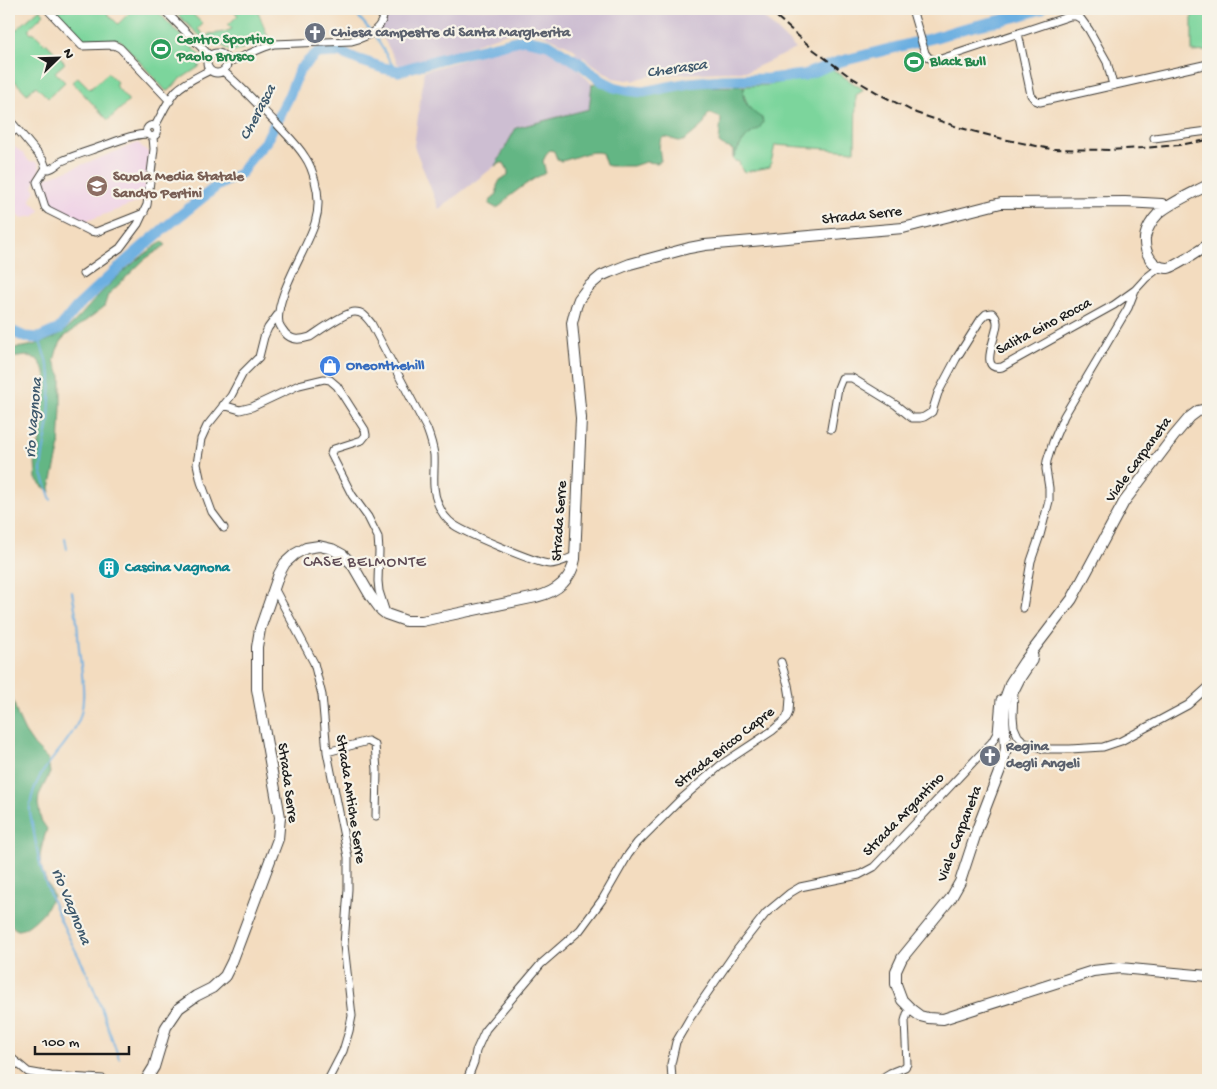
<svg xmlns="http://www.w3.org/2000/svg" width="1217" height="1089" viewBox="0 0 1217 1089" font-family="'Gochi Hand',sans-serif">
  <rect width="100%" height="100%" fill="#f7f3e8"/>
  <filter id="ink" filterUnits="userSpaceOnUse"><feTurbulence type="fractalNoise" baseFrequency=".02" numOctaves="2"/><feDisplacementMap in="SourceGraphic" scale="10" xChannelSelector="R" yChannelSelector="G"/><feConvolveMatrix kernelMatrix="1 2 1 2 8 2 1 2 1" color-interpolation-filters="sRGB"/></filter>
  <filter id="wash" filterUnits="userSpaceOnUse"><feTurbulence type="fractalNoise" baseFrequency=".0096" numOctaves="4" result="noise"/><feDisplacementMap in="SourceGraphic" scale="20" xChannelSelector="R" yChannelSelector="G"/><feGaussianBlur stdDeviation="1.12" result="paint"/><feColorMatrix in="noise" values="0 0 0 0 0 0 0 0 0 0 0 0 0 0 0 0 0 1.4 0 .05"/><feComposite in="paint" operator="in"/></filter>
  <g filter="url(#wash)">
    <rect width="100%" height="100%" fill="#f3dcbf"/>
    <path fill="#efd0e6" d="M138 143 149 153 144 200 81 223 56 210 54 207 44 181 47 177 55 175Z
      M11 144 24 154 29 161 38 162 40 168 33 187 36 190 30 200 40 210 35 216 21 218 9 204V147Z"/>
    <path fill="#cdbed2" d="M386 9H755L796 49 748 71 656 75 641 78 633 81 632 79 627 80 613 78 583 57 576 67 592 84 589 109 516 128 495 166 439 209 414 146 424 71 526 42 544 46 556 52 569 61 577 52 571 47 531 29 518 30 501 35 475 44 405 65H400L397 63 379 30 386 20Z"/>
    <path fill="#7bd59c" stroke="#4c785c" d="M40 9 44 14 28 30 31 33 33 32 45 44 46 43 65 63 55 72 65 82 48 98 36 86 27 94 9 75V36Z
      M50 9H103L118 24 133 9H155L201 56V62L199 67 179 80 170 90 166 91 120 40 83 42Z
      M176 9H187L203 24 198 29 204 35 201 37 179 16Z
      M231 9H257L268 37 237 51 228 50 223 46 209 44 204 39 209 34C216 34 226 32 232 29L228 25 238 15Z
      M1192 9H1208V51L1192 52Z
      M832 69 864 90 856 95 855 151 775 145 770 167 745 172 742 170 739 162 735 161 733 158C740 145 745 135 759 129L758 117 749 108 743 93 745 86 770 85Z
      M108 73 117 82 115 85 129 101 108 120 72 82 78 77 90 89Z"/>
    <path fill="#64b684" stroke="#406950" d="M600 82 610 88 637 93H649L679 87 745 86C744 88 743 92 743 94 744 104 754 114 762 118L763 122 759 129C745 135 740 145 733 158V150C728 147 723 147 719 143L721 118 709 113C706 117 706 119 704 124 702 126 685 141 683 141 676 142 670 137 663 137 657 143 660 153 661 161L657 163 645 162 633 166H610L606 165 602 153C589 149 574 159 561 161L557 159 554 151 550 150 547 153 543 161 545 169V173C532 179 522 187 511 195 506 200 502 206 496 208L489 204 492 198 497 194V186L500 180 508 175V171L504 163H500L495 166 516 128 589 109 592 84Z
      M162 242 166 245 145 259 108 295 104 307 63 338 57 350 54 361 61 376V407L59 450 50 488 51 492 42 486 36 479 35 460 40 439 39 415 40 401 46 378 44 369 37 359 27 356 9 358V347C22 350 52 341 63 332 75 323 87 308 98 296 117 276 139 257 162 242Z
      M9 687 18 717 25 732 34 745 48 759 50 773 39 795 38 804 41 820 47 829C44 838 41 848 40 857 40 871 48 884 53 896 50 900 49 903 47 907 44 913 26 931 18 930 14 929 12 925 9 922Z"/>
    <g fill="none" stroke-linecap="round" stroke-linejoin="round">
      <path stroke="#6cafe1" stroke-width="2" d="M352 9 375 36 396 71
        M39 338 51 375 49 421 43 454 41 471 51 500
        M65 539 67 549
        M72 592C74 602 76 612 77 622 78 631 78 639 79 648 81 672 89 703 76 726 60 757 35 768 30 807 29 815 33 825 34 833 37 849 39 865 45 881 54 909 68 936 82 963 98 993 107 1027 119 1058"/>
      <path stroke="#6cafe1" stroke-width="11" d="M9 330 25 337 39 338 59 329 76 308 125 262 167 226 217 186 241 173 251 158 266 141 288 98 300 69 317 53 339 52 359 60 383 68 399 71 440 59 524 39 548 44 582 65 602 81 614 87 626 90 643 92 689 83 722 80 768 79 804 75 838 62 933 38 962 29 1015 17 1041 9"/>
    </g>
  </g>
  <g filter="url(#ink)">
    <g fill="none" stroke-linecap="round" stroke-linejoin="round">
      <g stroke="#3c3934" stroke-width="9">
        <path id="minor" d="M47 9 82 46 114 45 120 48 170 101
          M163 9 210 56
          M912 9 925 53 928 57 935 61 1070 16H1076L1081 19 1089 30 1107 62 1113 85
          M1015 34 1019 38 1020 42 1031 95 1035 100 1040 102 1208 64
          M207 63a10 10 0 1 1 20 0a10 10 0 1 1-20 0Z
          M227 62C243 58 257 49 274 44L351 41C369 37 384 29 384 9
          M223 71C242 87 258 105 275 122 285 133 297 144 305 157 310 164 313 173 315 181 319 195 319 210 315 223 307 249 274 298 279 323 280 327 283 330 285 333 292 341 300 340 310 337 319 331 345 312 355 312 363 312 366 317 371 323L427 429C430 437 433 446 434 455 435 472 431 488 438 504 441 512 447 520 454 525 466 533 537 564 550 564 558 564 567 559 575 556
          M9 119 43 160 46 168 49 169C54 168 57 164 62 161 75 155 89 151 103 146 118 141 132 134 148 134
          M146.5 131a5.5 5.5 0 1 1 11 0a5.5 5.5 0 1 1-11 0Z
          M155 126C162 114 167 101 176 91 185 82 199 76 210 70
          M9 135 16 129
          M1154 138 1208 131
          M46 168 37 182 45 207 48 210 90 231 96 232 144 213
          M83 274 120 248 138 224 147 205 154 149 153 137
          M223 405 240 410 252 407 299 385 324 379 330 380 337 386 365 430 366 435 362 440 334 449 332 451 331 454 352 495 368 517 378 537 379 551 378 581 379 591 386 613
          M831 429 838 388 842 378H852L896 405 912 418H920L924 417 932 412 938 393 956 359 981 319 986 314 992 313C995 316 997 318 997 323 998 334 977 372 1002 367L1114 305 1135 290 1146 278 1160 267
          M224 528 212 512 201 482 197 464 201 439 207 426 231 396 243 373 259 357 264 337 268 328 279 313
          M274 588 314 663 322 695 327 752 348 857V889L344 945 352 1016 349 1031 343 1051 328 1080
          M1023 608 1031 561 1040 535 1049 501V488L1046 469 1047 461 1053 442 1064 416 1128 308 1135 290
          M1032 651 1034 656 1033 661 1021 679 1014 693 1013 716 1014 727 1018 736 1023 741 1044 749H1070L1103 747 1121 741 1188 705 1208 687
          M327 752 368 741 375 745 377 770 376 816
          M9 1056 28 1072 51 1076 103 1079 105 1080
          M467 1080 474 1062 476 1051 486 1029 541 964 580 930 602 900 628 855 637 843 679 801 722 764 772 731 786 719 789 712 790 697 788 685 781 662
          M672 1080 671 1064 676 1042 690 1018 737 950 766 913 790 893 800 887 859 875 874 867 992 742 997 733 1000 700 1006 696
          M885 1080V1076L890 1073 905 1067 907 1064 905 1021 907 1014 912 1010"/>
      </g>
      <g stroke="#3c3934" stroke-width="12">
        <path id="secondary" d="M1208 185C1195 192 1168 204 1158 214 1152 220 1146 230 1145 238 1144 252 1152 269 1168 268 1176 267 1199 250 1208 245
          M1208 409 1198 411 1190 417 1174 436 1124 502 1072 599 1024 662 1011 682 1006 696 1004 717 1006 748 1003 762 978 827 960 882 951 898 902 958 896 971V984L902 1000 912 1010 920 1016 928 1018 943 1019 1093 971 1120 968 1208 976
          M146 1080 154 1067 166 1027 179 1008 196 996 212 988 225 976 232 962 278 839 280 817 257 689V647L260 629 279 574 285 563 295 554 306 548 319 546 332 549 343 555 352 564 370 595 381 610 386 614 406 621H422L536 597C556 592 571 581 575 559L581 418 572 323 576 307 579 299 588 287 601 276 610 272 630 264 689 248 705 245 903 228 1001 203 1125 202 1162 204 1167 207"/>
      </g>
      <use href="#minor" stroke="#fff" stroke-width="7"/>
      <use href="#secondary" stroke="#fff" stroke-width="10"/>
      <path stroke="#1c1c1c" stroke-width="2" stroke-dasharray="8 4" stroke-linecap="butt" d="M768 9 814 50 849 76 883 96 916 113 961 128 1003 139 1051 149 1110 150 1143 148 1179 145 1208 140"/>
    </g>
  </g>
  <defs>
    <g id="church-disc" transform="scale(1.125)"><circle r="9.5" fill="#6b7280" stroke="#f7f3e8"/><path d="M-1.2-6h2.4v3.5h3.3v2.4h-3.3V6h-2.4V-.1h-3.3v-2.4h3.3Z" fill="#fff"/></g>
    <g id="stadium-disc" transform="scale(1.125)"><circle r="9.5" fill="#2e9e5b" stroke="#f7f3e8"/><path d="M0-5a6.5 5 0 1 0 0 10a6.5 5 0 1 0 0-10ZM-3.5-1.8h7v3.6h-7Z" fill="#fff"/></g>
    <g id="school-disc" transform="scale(1.125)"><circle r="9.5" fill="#8d6e63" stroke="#f7f3e8"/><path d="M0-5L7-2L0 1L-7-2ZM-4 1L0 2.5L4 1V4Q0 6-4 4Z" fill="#fff"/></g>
    <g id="shop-disc" transform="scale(1.125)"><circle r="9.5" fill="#3f7fe0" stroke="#f7f3e8"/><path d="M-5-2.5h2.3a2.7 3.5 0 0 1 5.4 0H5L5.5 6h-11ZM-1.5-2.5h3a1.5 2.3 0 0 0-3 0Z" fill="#fff"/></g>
    <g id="building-disc" transform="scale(1.125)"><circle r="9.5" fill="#0f9aa8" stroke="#f7f3e8"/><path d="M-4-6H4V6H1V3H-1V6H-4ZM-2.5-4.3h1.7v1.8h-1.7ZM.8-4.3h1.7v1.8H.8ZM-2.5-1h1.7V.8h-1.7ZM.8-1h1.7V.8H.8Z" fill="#fff"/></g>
  </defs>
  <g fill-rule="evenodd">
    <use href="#church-disc" x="315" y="33"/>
    <use href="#stadium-disc" x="161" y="49"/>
    <use href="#stadium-disc" x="914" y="62"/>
    <use href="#school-disc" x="97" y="186"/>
    <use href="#shop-disc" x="330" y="366"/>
    <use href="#building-disc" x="109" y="568"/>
    <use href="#church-disc" x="990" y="756"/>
  </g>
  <g text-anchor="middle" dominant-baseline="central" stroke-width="4.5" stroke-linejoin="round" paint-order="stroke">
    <g font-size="15" font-weight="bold" fill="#5b616d" stroke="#f7f3e8" text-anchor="start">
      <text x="331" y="33">Chiesa campestre di Santa Margherita</text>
      <text x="1006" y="747">Regina<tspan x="1006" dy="17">degli Angeli</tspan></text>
    </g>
    <g font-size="15" font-weight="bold" fill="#27864d" stroke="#f7f3e8" text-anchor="start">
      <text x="177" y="40">Centro Sportivo<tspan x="177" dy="17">Paolo Brusco</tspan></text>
      <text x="930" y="62">Black Bull</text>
    </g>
    <g font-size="15" font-weight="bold" fill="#785e54" stroke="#f7f3e8" text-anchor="start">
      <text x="113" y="177">Scuola Media Statale<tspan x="113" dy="17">Sandro Pertini</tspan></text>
    </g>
    <g font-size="15" fill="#1c1c1c" stroke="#f7f3e8">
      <text transform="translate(862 216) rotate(-6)">Strada Serre</text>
      <text transform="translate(1044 327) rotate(-28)">Salita Gino Rocca</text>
      <text transform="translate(1139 460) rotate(-54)">Viale Carpaneta</text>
      <text transform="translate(560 521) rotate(-86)">Strada Serre</text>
      <text transform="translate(725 748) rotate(-38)">Strada Bricco Capre</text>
      <text transform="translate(287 783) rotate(82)">Strada Serre</text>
      <text transform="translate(350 799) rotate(81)">Strada Antiche Serre</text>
      <text transform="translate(904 815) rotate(-46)">Strada Argantino</text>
      <text transform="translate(960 834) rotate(-69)">Viale Carpaneta</text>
    </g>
    <g font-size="15" font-weight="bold" fill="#366cbe" stroke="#f7f3e8" text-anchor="start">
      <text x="346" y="366">Oneonthehill</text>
    </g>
    <g font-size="15" font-weight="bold" fill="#0d838f" stroke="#f7f3e8" text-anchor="start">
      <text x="125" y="568">Cascina Vagnona</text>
    </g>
    <g font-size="16" font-style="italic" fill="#3c576b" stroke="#f7f3e8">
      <text transform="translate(677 70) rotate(-8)">Cherasca</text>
      <text transform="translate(259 113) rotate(-62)">Cherasca</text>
      <text transform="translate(35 418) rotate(-85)">rio Vagnona</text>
      <text transform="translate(70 907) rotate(68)">rio Vagnona</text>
    </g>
    <g font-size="16" letter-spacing="1" fill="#604d56" stroke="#f7f3e8">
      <text x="365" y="563">CASE BELMONTE</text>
    </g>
  </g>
  <rect width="1217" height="1089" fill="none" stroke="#f7f3e8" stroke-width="30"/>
  <g transform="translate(58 58) rotate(67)" stroke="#f7f3e8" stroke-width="4" paint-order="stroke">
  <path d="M0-4L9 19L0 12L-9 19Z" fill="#1c1c1c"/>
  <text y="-8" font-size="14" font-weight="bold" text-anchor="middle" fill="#1c1c1c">N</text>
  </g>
  <path d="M35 1046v8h94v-8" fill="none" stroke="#1c1c1c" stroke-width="2.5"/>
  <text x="42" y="1046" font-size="15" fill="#1c1c1c" stroke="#f7f3e8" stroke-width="4" paint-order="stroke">100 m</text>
</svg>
